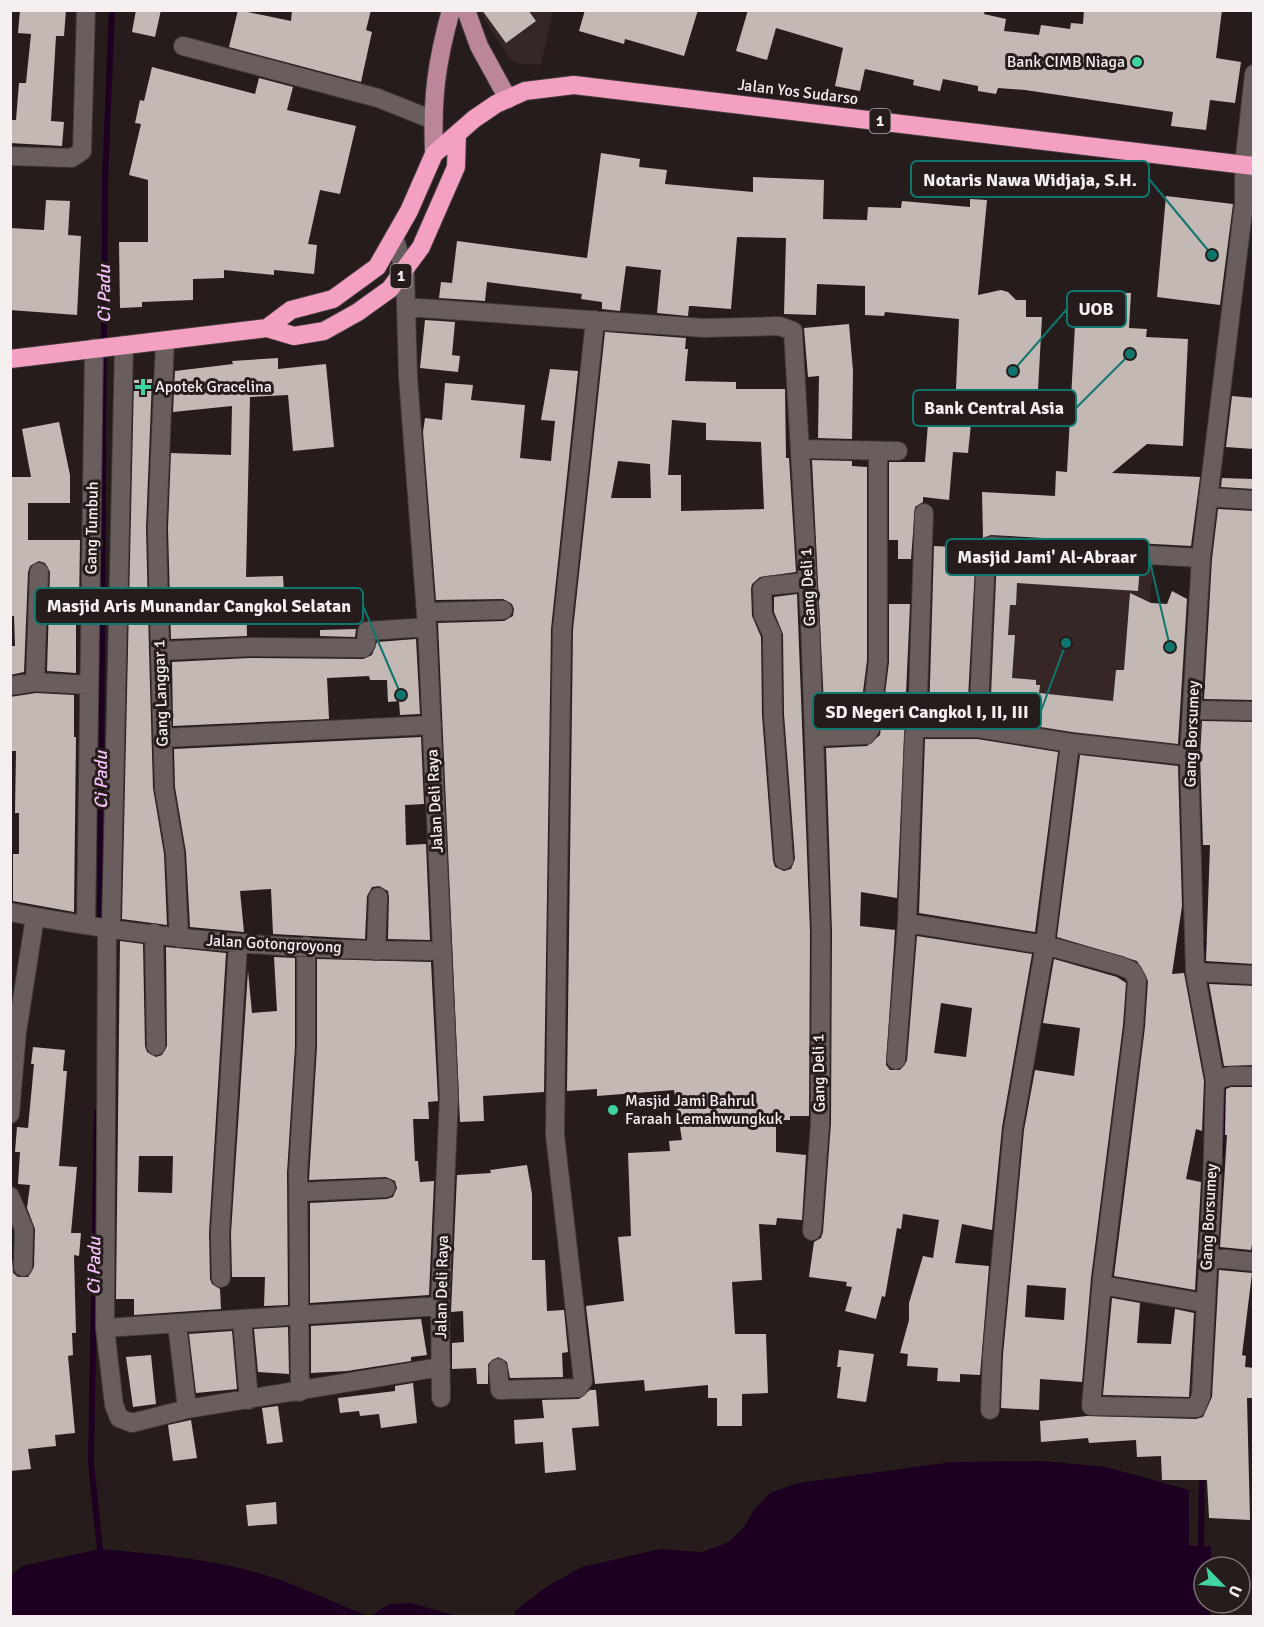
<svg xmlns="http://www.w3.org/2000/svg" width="1264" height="1627" viewBox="0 0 1264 1627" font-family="Signika,sans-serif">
  <rect width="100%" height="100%" fill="#261c1c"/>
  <path fill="#362626" d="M479 10 553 11 541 65 519 64 510 60Z
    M990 551 1153 561 1140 742 980 725Z"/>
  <path fill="#1d0021" d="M1043 1461 1106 1467 1189 1490V1546H1211V1567H1204V1603H1210V1616H515V1611L546 1587 582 1567 660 1549 702 1552 729 1542 744 1527 754 1510 770 1493 798 1483 952 1462Z
    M100 1549C165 1555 230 1560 291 1584 317 1594 342 1606 368 1616H11V1576L22 1566Z
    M411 1603 457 1616H370L390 1604Z"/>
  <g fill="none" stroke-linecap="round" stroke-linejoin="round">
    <path stroke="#1d0021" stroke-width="6" d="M100 925 105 180 112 10
      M1203 944V949
      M97 1112 91 1463 100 1549
      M1221 1155 1223 1081
      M1201 1546 1202 1473"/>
  </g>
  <path fill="#c3b8b3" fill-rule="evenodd" d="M20 10H66L64 36H56L51 121 64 122 62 146 10 143V120H16L19 83H26L31 34 18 33Z
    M136 10H161L155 37 132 32Z
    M238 10 291 21 292 10H371L366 30 372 32 361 82 229 47Z
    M482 10H528L536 21 506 43Z
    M585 10H698L684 56 625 39 624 44 579 31Z
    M748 10H985L984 14 1006 19 1004 31 1039 35 1041 25 1070 29 1071 23 1083 24 1084 10H1222L1216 58 1241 62 1235 103 1210 100 1206 130 1171 126 1173 112 1025 90 998 88 996 94 978 91V86L943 79 940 91 913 85 914 80 865 69 860 91 835 86 843 48 776 28 767 60 736 51Z
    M152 67 255 94 259 78 293 87 287 110 356 126 340 194 320 190 308 244 317 245 314 274 274 270V275L224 270V278L193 279V300L142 302V307L120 308 119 242H148V180L129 175 141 124 135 123 140 100 144 101Z
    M601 153 640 159 639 167 667 170 665 184 753 192V177L824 180 823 219 867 220 868 207 901 208 902 201 970 207V199L987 200 978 295 1001 290 1008 292 1016 300H1026V317H1042L1036 427 971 424 968 453 953 452 949 500 923 497V502L915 507 911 559H898V540H889V462H925L929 410 955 412 959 319 885 312 884 316 865 315V286L817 284 816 315 784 314 786 238 737 237 731 309 692 306H689L688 316 657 313 661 270 626 266 620 311 602 309V302L581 299 582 294 487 282 485 301 439 298 441 282 452 283 457 241 587 258Z
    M1166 196 1233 204 1220 305 1157 297Z
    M46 200 70 201 68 235 81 236 77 315 10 310V228L44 230Z
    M1095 292 1131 293 1129 328 1147 329 1146 337 1188 339 1183 446 1147 444 1112 473 1200 477 1191 546 991 535 983 538 982 492 1055 496 1056 471 1067 472 1075 325 1093 326Z
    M425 320 455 322 452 355 460 356 458 372 420 368Z
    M849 324 853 371 852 439 818 438 819 376 808 377 804 328Z
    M605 332 686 338 685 349H688L685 381 736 382V389H785L786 458H789L796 572 760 577 752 584 751 589 752 616 761 637 762 715 773 861 775 867 784 871 791 869 795 859 784 714 783 634 774 612V597L797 594 810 932 809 1116H790V1120H776V1152L806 1155 802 1220 777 1218 776 1225 759 1224 762 1280 732 1282 735 1334H766L768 1393 742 1394V1426H717V1398H708V1385L645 1391 644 1380 595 1384 586 1306 624 1301 618 1237 631 1236 628 1153 670 1151 669 1141 682 1140 674 1090 597 1096V1089L567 1091 573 630ZM672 420 706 423V440L761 442 764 509 681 511V475H668ZM618 461 650 464 651 498H611Z
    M278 358V369L326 364 334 447 293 451 288 395 250 397 246 577 283 576 284 592 246 593 247 636 171 639 168 528 171 453 231 455 232 406 173 412 175 371 233 364 232 361Z
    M550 369 578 371 551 629 544 1092 483 1096 484 1121 460 1122 438 623 504 621 513 616 514 609 512 604 503 599 436 600 423 432 425 418 442 420 445 383 473 385 471 400 525 405 520 458 551 461 555 421 541 420Z
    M152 379 146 528 149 651 153 788 164 854 167 925 122 919 134 380Z
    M1232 396 1254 398V449L1226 447Z
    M59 422 70 475V503H28V540H80L79 607H76V673L47 671 50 572 45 563 39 561 30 566 28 572 24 672 10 675V646H15L14 616H10V477H31L22 429Z
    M812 460 852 461V466L867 467V660L859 724 825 725Z
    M1222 478 1254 479V489L1221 487Z
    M1218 509 1254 511V700L1204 699 1212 559Z
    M934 546 976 548 967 717H929Z
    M997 558 1140 566 1138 591 1017 583 1016 605H1010L1008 635H1015L1012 678 1036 680V685H1040L1039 693 1113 701 1116 670H1124L1130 593 1151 603 1167 604 1172 591 1187 599 1178 744 1072 732 990 719Z
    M889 604H910L897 898 861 892 860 926 895 930 886 1065 890 1070H900L907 1061 917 936 1032 954 1002 1127 992 1230 962 1224 955 1263 989 1266 980 1375 960 1374V1382L937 1381 938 1368 907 1366 908 1354 900 1353 909 1320V1303L923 1256 933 1258 939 1220 903 1214 901 1229 897 1228 885 1297 882 1296 876 1319 845 1311 852 1287 846 1286 847 1282 809 1277 814 1242 821 1238 823 1232 831 1123 832 932 826 748 867 746 880 735 889 662ZM941 1003 972 1008 966 1057 934 1053Z
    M356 629 355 637 320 636V630Z
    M416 639 420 714 400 715 399 701 388 702 387 680H370L369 676 327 678 329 719 173 726 172 662 250 658 363 659 372 655 377 642Z
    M36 693 74 695V737H76L74 912 13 901V854H19V813H15L16 751H10V697Z
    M1202 721 1254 722V964L1206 961 1210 845H1203L1200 756Z
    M421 737 424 804 405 805 406 845 426 844 430 940 388 939 389 897 388 891 379 886 372 887 367 896 365 939 273 934 271 889 240 891 244 932 190 927 186 852 175 787 174 749Z
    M925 739H977L1058 752 1035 932 919 913Z
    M1080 755 1178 766 1182 906 1172 974 1184 973 1204 1081 1202 1131 1196 1129 1186 1179 1201 1182 1195 1290 1114 1276 1145 1027 1148 981 1137 961 1057 937Z
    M120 941 143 944 145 1046 147 1052 156 1057 162 1055 167 1046 166 947 226 953 209 1233 210 1279 212 1284 220 1289 221 1309 134 1315V1299H116ZM139 1156H173L172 1193 138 1192Z
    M274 957 295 958V1046L287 1173 288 1305 264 1306 265 1277H232L231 1233 248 971 252 1013 277 1011Z
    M317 959 431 962 438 1101 428 1102 429 1119H413L415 1161H418L420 1182 434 1181 429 1295 310 1303V1203L387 1199 393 1197 397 1188 395 1181 386 1177 309 1180 317 1047Z
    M1054 959 1117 977 1126 983 1123 1025 1091 1278 1082 1382 1040 1379 1039 1410 1001 1408 1003 1355 1024 1130 1035 1070 1074 1076 1080 1028 1043 1023ZM1027 1285 1066 1288 1064 1320 1025 1317Z
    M1209 984 1254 986V1065L1224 1066Z
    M33 1047 65 1050 63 1071H67L59 1166 77 1167 71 1233H81L79 1256 74 1255 76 1333H72L73 1355 68 1356 75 1433 55 1435 56 1446 28 1449 31 1469 10 1471V1228L13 1273 18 1277H28L34 1267 35 1229 27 1208 30 1185 18 1184 20 1152H15L17 1127 28 1128 34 1064H31Z
    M1231 1087H1254V1232L1251 1250 1220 1247 1227 1135H1225L1226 1089Z
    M527 1165 532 1194V1260H545L547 1311 564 1310 568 1352 562 1353 563 1377 510 1378 507 1362 498 1357 488 1364V1384H477L476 1368 452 1369V1343L464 1342 463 1311 451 1312 457 1175 491 1173 490 1170Z
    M1219 1270 1252 1273 1242 1355 1246 1356 1245 1367 1254 1368V1398H1247L1250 1520 1209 1518 1207 1480H1162L1161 1456 1137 1457 1136 1440 1089 1443 1088 1438 1041 1442 1040 1421 1087 1416 1196 1419 1203 1417 1212 1397Z
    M1112 1298 1140 1303 1137 1343 1171 1344 1175 1309 1194 1313 1189 1397 1103 1395Z
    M421 1319 427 1355 411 1357V1361L347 1371 311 1373V1326Z
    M288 1327 289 1374 258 1372 254 1329Z
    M232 1331 237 1389 196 1393 189 1334Z
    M839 1350 874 1354 866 1402 837 1398 841 1367H837Z
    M151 1355 156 1404 133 1407 126 1357Z
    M413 1383 417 1423 381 1428 379 1414 360 1416 359 1411 340 1413 338 1398 395 1391V1386Z
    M590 1390H596L599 1426 572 1428 576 1470 545 1473 543 1442 515 1444 514 1420 544 1418 542 1400 579 1399Z
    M278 1406 283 1442 267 1444 262 1408Z
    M191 1420 197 1458 173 1461 168 1425Z
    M276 1502 277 1524 248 1526 246 1505Z"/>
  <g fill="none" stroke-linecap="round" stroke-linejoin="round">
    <g stroke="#413a3a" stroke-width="20">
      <path id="street" d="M183 46 378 98 433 120
        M10 156 72 158 82 151 86 10
        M394 237 405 272 408 377 427 627 449 1096 440 1306 441 1398
        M406 307 704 328 779 326 793 331 810 623 821 932 820 1123 812 1231
        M165 340 157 528 160 651 164 788 175 853 179 938
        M801 449 898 451
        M1208 497 1254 500
        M426 612 503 610
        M160 651 250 647 363 648 366 644 367 631 427 627
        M35 682 89 685
        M10 686 35 682 39 572
        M1192 710 1254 711
        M917 728H978L1070 743 1189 756
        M978 728 986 552 990 546 1201 558
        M814 737 866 735 870 729 878 661V451
        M163 738 432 725
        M784 860 773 714 772 634 763 615 762 589 766 586 807 582
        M10 912C153 940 298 951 442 951
        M86 923 94 348
        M907 923 1045 945 1121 966 1132 971 1137 980 1134 1026 1102 1279 1091 1406 1196 1408 1201 1396 1212 1188 1215 1080 1195 972 1189 756 1201 558 1244 203V165L1254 74
        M107 928 105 1328 114 1405 119 1418 132 1423 187 1409 441 1367
        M111 928 124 345
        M154 933 156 1046
        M376 951 378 897
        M1195 972 1254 975
        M896 1060 907 923 914 735 917 728 924 513
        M1215 1080 1230 1076H1254
        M10 1114 17 1032 35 917
        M299 1192 386 1188
        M10 1196 24 1229 23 1267
        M1207 1257 1254 1262
        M221 1278 220 1233 238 944
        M1102 1285 1204 1303
        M242 1320 249 1400
        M177 1324 187 1409
        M105 1328 440 1306
        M498 1368 500 1390 578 1388 583 1381 555 1135 557 950 562 629 595 320
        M300 1392 298 1173 306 1046V946
        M990 1410 992 1354 1013 1129 1045 945 1070 743"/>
    </g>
    <g stroke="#413a3a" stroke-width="20">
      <path id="primary" d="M466 10 479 46 508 99
        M434 154C432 98 436 64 451 10"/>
    </g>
    <g stroke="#413a3a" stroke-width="20">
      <path id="highway" d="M267 328 291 310 333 299 377 267 409 211 434 154 474 119 496 104 525 91 574 85 1254 166
        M10 359 267 328 294 336 324 331 358 312 390 289 421 247 456 167 457 134"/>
    </g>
    <use href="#street" stroke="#695e5d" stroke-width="18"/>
    <use href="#primary" stroke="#bc869a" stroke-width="18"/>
    <use href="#highway" stroke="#f4a0c3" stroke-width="18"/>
  </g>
  <g fill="#3fd4a2" stroke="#261c1c" stroke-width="2">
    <circle cx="1137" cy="62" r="6"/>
    <path d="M140 378h6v6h6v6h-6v6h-6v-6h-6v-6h6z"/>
    <circle cx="613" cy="1110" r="6"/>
  </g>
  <g text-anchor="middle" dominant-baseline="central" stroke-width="6" stroke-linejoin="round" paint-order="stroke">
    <g fill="#261c1c" stroke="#b8b0b0" stroke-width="1.5">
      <rect x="869.5" y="109" width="21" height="24" rx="4.5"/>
      <rect x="390.5" y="264" width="21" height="24" rx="4.5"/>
    </g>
    <g font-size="15" font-weight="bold" fill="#f6efef">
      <text x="880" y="121">1</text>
      <text x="401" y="276">1</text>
    </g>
    <g font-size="16" fill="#f6efef" stroke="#261c1c" text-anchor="start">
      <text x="1125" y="62" text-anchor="end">Bank CIMB Niaga</text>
      <text x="155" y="387">Apotek Gracelina</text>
      <text x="625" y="1101">Masjid Jami Bahrul<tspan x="625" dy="18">Faraah Lemahwungkuk</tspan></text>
    </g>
    <g font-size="16" fill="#f6efef" stroke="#261c1c">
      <text transform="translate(798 92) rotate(7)">Jalan Yos Sudarso</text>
      <text transform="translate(92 528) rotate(-89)">Gang Tumbuh</text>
      <text transform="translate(808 587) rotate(-93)">Gang Deli 1</text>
      <text transform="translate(161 693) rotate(-92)">Gang Langgar 1</text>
      <text transform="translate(1192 734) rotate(-88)">Gang Borsumey</text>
      <text transform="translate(435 801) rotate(-93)">Jalan Deli Raya</text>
      <text transform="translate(274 944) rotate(3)">Jalan Gotongroyong</text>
      <text transform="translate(819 1073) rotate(-91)">Gang Deli 1</text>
      <text transform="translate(1209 1217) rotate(-87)">Gang Borsumey</text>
      <text transform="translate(442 1287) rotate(-89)">Jalan Deli Raya</text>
    </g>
    <g font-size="18" font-style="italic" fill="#f4c1f8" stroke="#261c1c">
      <text transform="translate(104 294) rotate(-90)">Ci Padu</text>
      <text transform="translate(101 780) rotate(-90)">Ci Padu</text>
      <text transform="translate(94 1266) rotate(-89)">Ci Padu</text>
    </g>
  </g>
  <path fill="none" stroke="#0f766e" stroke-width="2" d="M1212 255L1149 179M1013 371L1067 309M1130 354L1076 408M1170 647L1149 557M401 695L363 606M1066 643L1041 711"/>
  <g fill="#0f766e" stroke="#261c1c" stroke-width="2">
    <circle cx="1212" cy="255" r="6"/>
    <circle cx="1013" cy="371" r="6"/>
    <circle cx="1130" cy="354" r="6"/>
    <circle cx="1170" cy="647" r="6"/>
    <circle cx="401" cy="695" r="6"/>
    <circle cx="1066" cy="643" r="6"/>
  </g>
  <g fill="#261c1c" stroke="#0f766e" stroke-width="2">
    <rect x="911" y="161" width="238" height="36" rx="6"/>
    <rect x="1067" y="291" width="59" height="36" rx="6"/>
    <rect x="913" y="390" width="163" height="36" rx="6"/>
    <rect x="946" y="539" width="203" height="36" rx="6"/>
    <rect x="35" y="588" width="328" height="36" rx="6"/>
    <rect x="813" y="693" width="228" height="36" rx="6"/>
  </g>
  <g font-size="18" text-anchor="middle" font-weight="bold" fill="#f6efef">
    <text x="1030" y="186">Notaris Nawa Widjaja, S.H.</text>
    <text x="1096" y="315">UOB</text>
    <text x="994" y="414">Bank Central Asia</text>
    <text x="1047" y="563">Masjid Jami' Al-Abraar</text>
    <text x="199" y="612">Masjid Aris Munandar Cangkol Selatan</text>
    <text x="927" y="718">SD Negeri Cangkol I, II, III</text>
  </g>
  <rect width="1264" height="1627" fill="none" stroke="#f6efef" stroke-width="24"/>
  <g transform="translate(1222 1585) rotate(115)"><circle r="28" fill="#261c1c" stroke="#797070" stroke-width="1.5"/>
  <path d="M0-4.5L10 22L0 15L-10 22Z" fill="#3fd4a2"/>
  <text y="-9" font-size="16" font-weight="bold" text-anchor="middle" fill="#f6efef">U</text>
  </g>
</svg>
